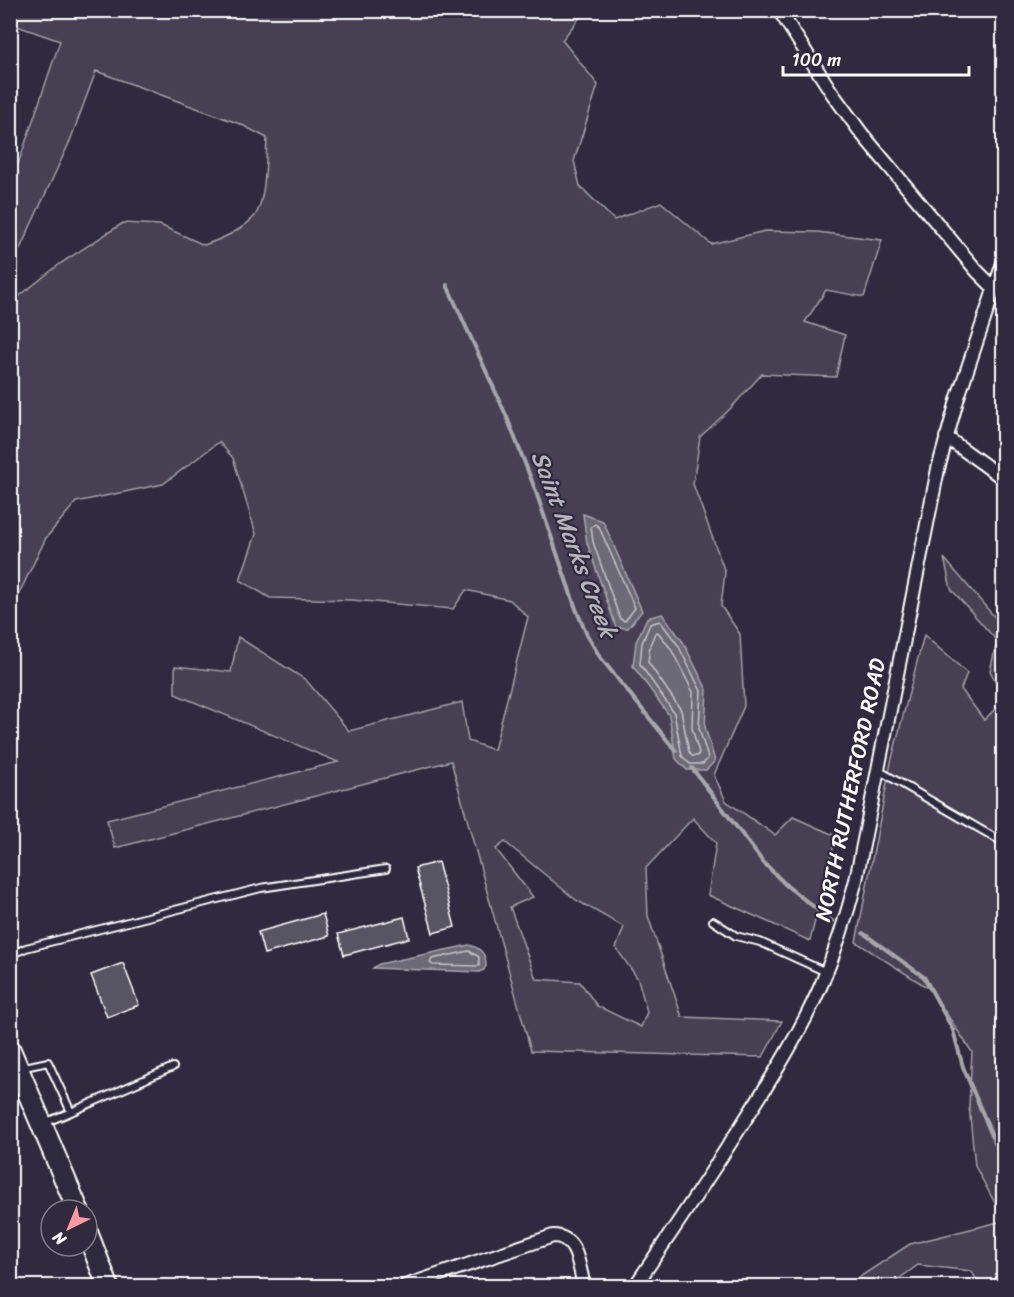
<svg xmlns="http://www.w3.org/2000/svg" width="1014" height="1297" viewBox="0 0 1014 1297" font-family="Sriracha,sans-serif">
  <rect width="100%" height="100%" fill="#2f2a3d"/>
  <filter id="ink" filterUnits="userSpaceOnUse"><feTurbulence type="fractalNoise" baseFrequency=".0167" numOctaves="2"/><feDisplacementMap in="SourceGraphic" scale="12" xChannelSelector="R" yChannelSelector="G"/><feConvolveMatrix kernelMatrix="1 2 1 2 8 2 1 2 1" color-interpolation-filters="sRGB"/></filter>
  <g filter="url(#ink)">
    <path fill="#464152" stroke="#a2a0a8" stroke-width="1.5" fill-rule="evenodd" d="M10 11H585L562 40 598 85 574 161 580 186 614 220 661 202 711 244 765 231 817 232 882 240 864 297 826 290 805 322 845 335 836 377 762 374 730 409 700 437 693 484 725 572 721 606 740 634 744 706 714 775 726 801 775 835 793 817 836 836 810 941 708 895 716 843 693 818 646 868 648 916 682 1017 782 1021 763 1057 531 1051 451 761 115 848 107 820 338 762 175 694V666L231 672 238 637 306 680 349 731 462 702 468 741 494 750 528 617 510 600 466 590 453 609 352 600 270 598 240 580 256 534 233 458 219 442 163 484 76 502 46 538 11 610V297H18L61 263 123 223 160 225 204 245C220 240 242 230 254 217 266 202 266 157 267 138L240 124 96 71 70 141 11 268V185L60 41 11 24ZM505 842 576 900 624 927 616 948 638 979 647 1012 641 1027 597 1006 580 982 536 979 510 907 533 897 496 849Z
      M944 558 1003 627V695L990 671 997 641 951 589Z
      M924 635 967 673 961 689 984 720 1003 701V1218L975 1166 969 1106 972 1052 930 989 856 942 891 762Z
      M1003 1221V1286H981L971 1271 918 1265 889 1286H846L910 1244Z"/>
    <path fill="#6d6a77" stroke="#a7a6ad" stroke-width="1.5" d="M583 514 603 521 642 611 628 628 616 627 587 543Z
      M662 614 683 642 707 690 705 727 715 761 706 770H687L676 759 669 715 633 666 636 642 647 618Z
      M469 945C481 948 486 954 486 966L484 970 479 972 373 968 379 964Z"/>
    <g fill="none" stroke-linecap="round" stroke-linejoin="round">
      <path stroke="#c5c3c9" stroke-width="1.5" d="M595 524 599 527 635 608 625 621 620 619 593 542 591 527Z
        M660 621 678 645 701 691 699 728 708 758 703 764H690L682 756 674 713 640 664 642 643 650 624Z
        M658 632 671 649 693 692 692 728 699 753 697 756H692L689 752 681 710 648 662 650 645 655 633Z
        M469 951 479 957V966L433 965 430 963 432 959Z"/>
      <path stroke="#a7a6ad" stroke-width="4" d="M447 285 506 415 535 489 576 609 587 635 600 657 676 751
        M692 768 763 862 787 886 832 921
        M863 933 924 977 953 1030 963 1067 1004 1164"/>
    </g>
    <path fill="#595564" stroke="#fff" stroke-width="1.5" d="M438 862 455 927 433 933 415 868Z
      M323 914 329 936 264 954 258 932Z
      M404 917 409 938 344 955 338 934Z
      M123 963 139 1005 107 1017 91 975Z"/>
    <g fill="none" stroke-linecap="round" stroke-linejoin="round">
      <g stroke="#fff" stroke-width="10">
        <path id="lane" d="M878 770 1004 843
          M713 921 736 936 760 942 826 972
          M10 955 26 948 261 888 386 869
          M20 1068 48 1062 71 1112 44 1123
          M71 1112 173 1067"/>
      </g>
      <g stroke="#fff" stroke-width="16">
        <path id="street" d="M779 10 832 93 862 134 977 271 994 288
          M946 437 1004 479
          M405 1286 553 1236C578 1236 579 1268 584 1286
          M635 1286C672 1232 708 1178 743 1123 772 1078 801 1032 822 983 836 950 847 915 856 880L938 469 958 397 1004 260"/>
      </g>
      <g stroke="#fff" stroke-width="24">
        <path id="primary" d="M10 1050 78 1210
          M87 1232 108 1286"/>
      </g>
      <use href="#lane" stroke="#2f2a3d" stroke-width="6"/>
      <use href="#street" stroke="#2f2a3d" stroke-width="12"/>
      <use href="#primary" stroke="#2f2a3d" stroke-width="20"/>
    </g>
  </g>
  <g text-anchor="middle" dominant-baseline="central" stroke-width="4.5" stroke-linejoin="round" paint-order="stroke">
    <g font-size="22" fill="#fff" stroke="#2f2a3d">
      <text transform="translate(850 790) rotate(-78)">NORTH RUTHERFORD ROAD</text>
    </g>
    <g font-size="24" font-style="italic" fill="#b6b4bb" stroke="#2f2a3d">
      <text transform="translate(574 544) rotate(69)">Saint Marks Creek</text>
    </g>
  </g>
  <rect width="1014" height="1297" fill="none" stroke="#2f2a3d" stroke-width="36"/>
  <rect x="18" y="18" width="978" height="1261" fill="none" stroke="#fff" stroke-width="2" filter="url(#ink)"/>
  <g transform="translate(69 1228) rotate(223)"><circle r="28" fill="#2f2a3d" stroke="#827f8b" stroke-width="1.5"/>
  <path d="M0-4.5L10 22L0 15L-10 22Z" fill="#ff9aa2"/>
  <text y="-9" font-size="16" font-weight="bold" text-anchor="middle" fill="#ffffff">N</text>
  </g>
  <path d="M783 66v9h186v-9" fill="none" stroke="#ffffff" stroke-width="3"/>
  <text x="792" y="66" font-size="18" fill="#ffffff" stroke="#2f2a3d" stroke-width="4.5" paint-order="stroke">100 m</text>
</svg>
